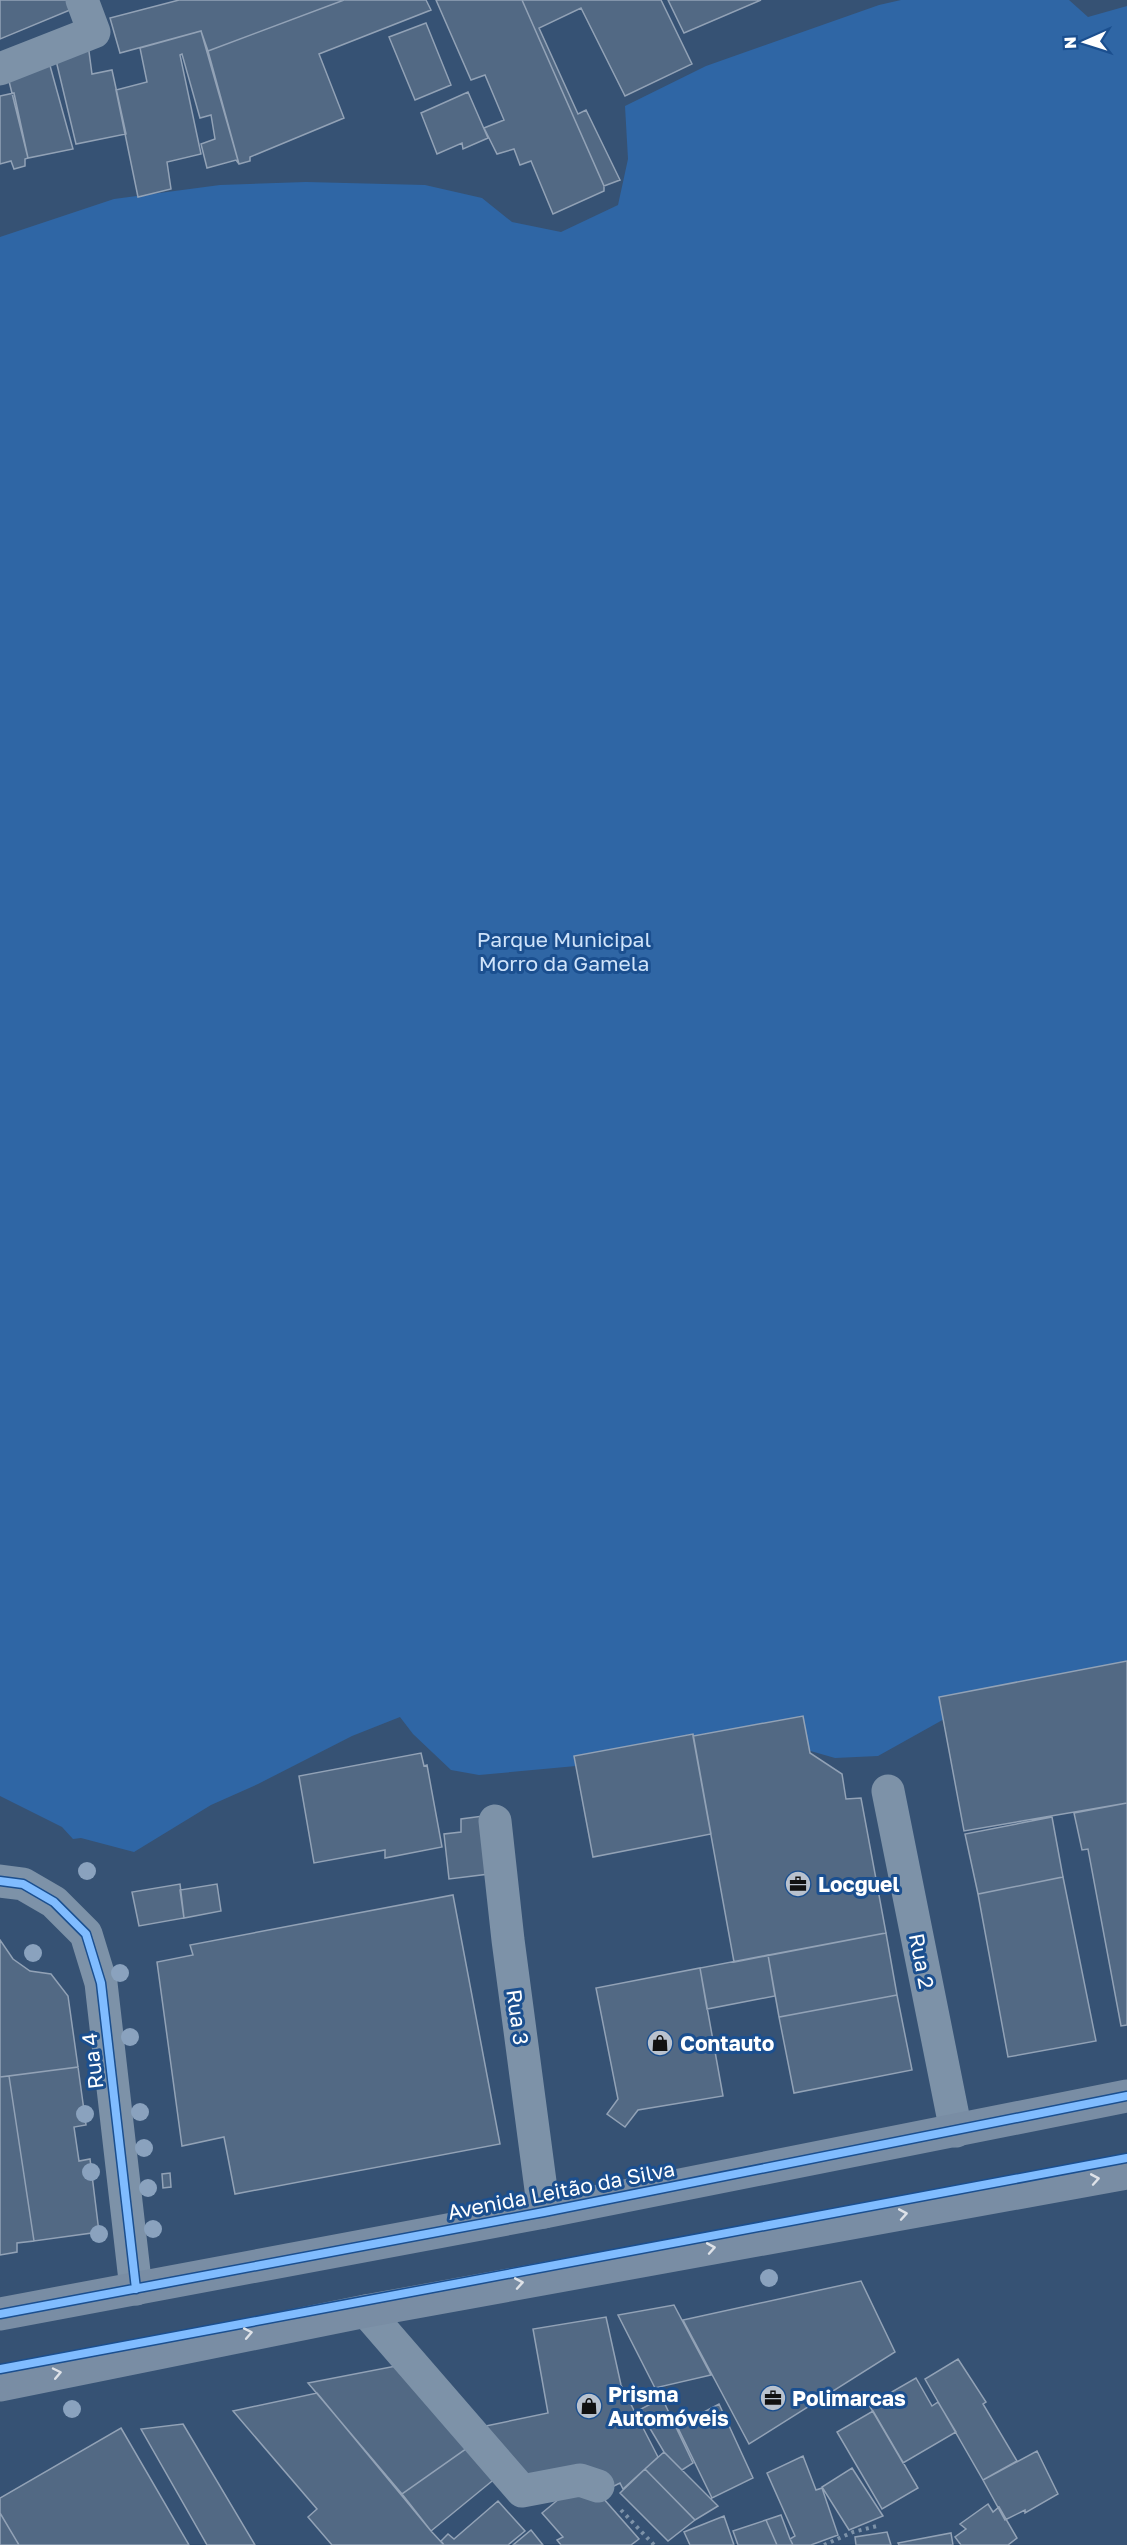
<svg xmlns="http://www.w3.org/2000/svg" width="1127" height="2545" viewBox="0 0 1127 2545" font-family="'Golos Text',sans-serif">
  <rect width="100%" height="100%" fill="#365274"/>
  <path fill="#2f66a5" d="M901 0H1069L1088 17 1127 6V1665L955 1713 878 1756 835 1758 793 1746 479 1775 451 1770 413 1734 400 1717 352 1736 258 1784 211 1805 134 1852 81 1838 73 1839 62 1827 0 1796V237L114 199 220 185 306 182 425 185 482 198 512 222 561 232 618 205 628 159 625 106 706 66 879 5Z"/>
  <path fill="#526984" stroke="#92a2b6" stroke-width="1.5" d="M0 0H70V10L0 39Z
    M179 0H344L208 51 201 31 120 53 110 18Z
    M344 0H426L431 10 319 54 344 118 250 157V161L239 164 208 51Z
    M436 0H522L604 186V191L553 214 531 161 520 165 514 149 497 154 484 128 504 120 485 75 471 80Z
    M522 0H661L692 64 625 96 581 8 539 28 578 114 586 110 620 180 604 186Z
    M668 0H761L684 33Z
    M426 23 451 85 415 100 389 37Z
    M201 31 239 164 236 160 207 168 201 144 215 139 211 115 200 118 182 54 180 55 201 154 167 162 171 189 138 197 116 90 147 82 140 48Z
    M88 44 92 74 112 70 126 134 76 144 54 52Z
    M49 62 73 149 28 158 7 73Z
    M468 92 488 138 463 149 462 143 437 154 421 113Z
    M14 93 28 158 25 159V166L14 169 11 161 0 164V96Z
    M1127 1661V1803L964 1831 939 1697Z
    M803 1716 810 1753 842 1774 846 1799 861 1798 886 1933 734 1962 693 1736Z
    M693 1734 711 1834 593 1857 574 1756Z
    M421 1753 424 1766 427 1765 442 1847 385 1858V1850L314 1863 299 1776Z
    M1127 1803V2025L1121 2026 1088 1849 1082 1850 1074 1813Z
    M483 1816 489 1874 449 1879 444 1834 461 1832V1819Z
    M1052 1817 1063 1877 978 1894 965 1834Z
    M1063 1877 1096 2041 1008 2057 978 1894Z
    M180 1884 184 1918 139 1926 132 1892Z
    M217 1884 221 1911 184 1918 180 1890Z
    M453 1895 500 2144 235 2194 224 2137 182 2146 157 1962 193 1955 190 1945Z
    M886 1933 897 1995 779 2017 768 1955Z
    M0 1940 13 1959 30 1971 51 1974 68 1996 78 2067 0 2077Z
    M768 1955 775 1996 707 2009 700 1968Z
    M700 1968 723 2096 638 2110 625 2127 607 2114 618 2099 596 1988Z
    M897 1995 912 2070 794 2093 779 2017Z
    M78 2067 86 2125 74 2127 79 2161 90 2159 99 2232 34 2241 9 2076Z
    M9 2076 34 2241 17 2243V2252L0 2255V2077Z
    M170 2173 171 2187 163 2188 162 2174Z
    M861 2281 895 2352 749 2444 683 2320Z
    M674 2305 711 2375 655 2388 618 2315Z
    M606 2317 621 2385 658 2457 623 2489 620 2483 612 2487H532L481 2427 548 2413 533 2329Z
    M958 2359 986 2402 983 2404 1017 2461 983 2480 925 2379Z
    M401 2365 470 2446 402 2494 308 2383Z
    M916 2378 932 2406 938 2402 956 2432 903 2463 869 2405Z
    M317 2393 431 2531 444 2545H332L308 2517 317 2509 233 2411Z
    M662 2398 693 2463 682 2470 664 2452 639 2410Z
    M719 2404 753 2478 712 2498 677 2426Z
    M873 2411 918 2488 882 2509 837 2432Z
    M183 2424 255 2545H207L141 2429Z
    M121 2428 189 2545H19L0 2513V2498Z
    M470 2446 497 2477 431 2531 402 2494Z
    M1037 2451 1058 2494 1025 2513V2510L1005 2520 983 2480Z
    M664 2452 718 2506 695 2520 645 2469Z
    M803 2456 816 2490 822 2488 838 2535 811 2545H793L790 2539 795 2536 767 2473Z
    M852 2468 883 2516 849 2530 822 2487Z
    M645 2469 695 2520 668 2541 620 2493Z
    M577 2484 595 2489 639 2539 631 2545H561L557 2540 563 2537 542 2513Z
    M498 2501 525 2531 508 2545H444L441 2541 448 2534 454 2539Z
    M988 2504 993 2512 999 2507 1017 2538 1008 2545H961L955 2537 966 2529 960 2524Z
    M0 2513 19 2545H0Z
    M781 2515 790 2539 793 2545H777L766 2520Z
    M724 2516 734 2545H690L684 2532Z
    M766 2520 777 2545H738L733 2531Z
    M531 2530 543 2545H513Z
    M887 2532 891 2545H856L855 2537Z
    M951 2533 953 2545H899L898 2543Z"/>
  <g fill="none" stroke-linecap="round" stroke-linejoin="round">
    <path stroke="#7d92a8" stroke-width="4" stroke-dasharray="3 4.5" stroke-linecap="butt" d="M621 2510 654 2545
      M824 2545 853 2532 877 2526"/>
    <path stroke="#7d92a8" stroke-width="33" d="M0 69 94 32 82 0
      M888 1791 956 2131
      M495 1821 508 1940 544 2212
      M0 1881 23 1884 54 1902 86 1934 101 1983 136 2289
      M366 2311 522 2491 580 2480 598 2486"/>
    <path stroke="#798da4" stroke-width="33" d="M0 2314 544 2212 1127 2096
      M0 2385 366 2311 1127 2173"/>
    <g stroke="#1b4f8f" stroke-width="11">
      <path id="cycleway" d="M0 1881 23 1884 54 1902 86 1934 101 1983 136 2289
        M0 2314 544 2212 1127 2096
        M0 2369 1127 2158"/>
    </g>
    <use href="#cycleway" stroke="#80bcff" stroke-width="8"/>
  </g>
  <g fill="#8aa2be">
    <circle cx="87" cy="1871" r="9"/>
    <circle cx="33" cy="1953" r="9"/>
    <circle cx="120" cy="1973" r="9"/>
    <circle cx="130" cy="2037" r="9"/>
    <circle cx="140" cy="2112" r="9"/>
    <circle cx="85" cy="2114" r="9"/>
    <circle cx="144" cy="2148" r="9"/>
    <circle cx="91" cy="2172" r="9"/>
    <circle cx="148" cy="2188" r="9"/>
    <circle cx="153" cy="2229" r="9"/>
    <circle cx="99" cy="2234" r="9"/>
    <circle cx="769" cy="2278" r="9"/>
    <circle cx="72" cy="2409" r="9"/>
  </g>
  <defs><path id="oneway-chevron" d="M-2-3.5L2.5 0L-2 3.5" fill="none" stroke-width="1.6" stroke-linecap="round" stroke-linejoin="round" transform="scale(1.5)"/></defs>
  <g stroke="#dee2e8">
    <use href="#oneway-chevron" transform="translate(1095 2179) rotate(-10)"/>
    <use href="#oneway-chevron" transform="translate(903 2214) rotate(-10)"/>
    <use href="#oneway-chevron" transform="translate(711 2248) rotate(-10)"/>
    <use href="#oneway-chevron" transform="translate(519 2283) rotate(-10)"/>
    <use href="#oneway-chevron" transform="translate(248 2333) rotate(-11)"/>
    <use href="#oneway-chevron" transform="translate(57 2373) rotate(-12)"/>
  </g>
  <defs>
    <g id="office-disc" transform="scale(1.35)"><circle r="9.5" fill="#b9c2ce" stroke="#1b4f8f"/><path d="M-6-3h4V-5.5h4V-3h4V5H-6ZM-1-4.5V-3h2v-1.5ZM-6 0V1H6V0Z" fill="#111"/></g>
    <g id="shop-disc" transform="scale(1.35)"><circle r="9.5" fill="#b9c2ce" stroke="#1b4f8f"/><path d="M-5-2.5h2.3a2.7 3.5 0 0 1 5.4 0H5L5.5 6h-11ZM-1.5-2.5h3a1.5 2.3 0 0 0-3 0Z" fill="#111"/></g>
  </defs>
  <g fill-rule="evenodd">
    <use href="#office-disc" x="798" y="1884"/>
    <use href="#shop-disc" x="660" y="2043"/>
    <use href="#office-disc" x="773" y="2398"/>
    <use href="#shop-disc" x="589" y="2406"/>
  </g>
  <g text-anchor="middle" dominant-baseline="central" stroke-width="6" stroke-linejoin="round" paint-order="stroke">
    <g font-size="21" fill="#cfe3fa" stroke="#1b4f8f">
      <text x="564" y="939">Parque Municipal<tspan x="564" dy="24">Morro da Gamela</tspan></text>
    </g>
    <g font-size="21" font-weight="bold" fill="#fff" stroke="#1b4f8f" text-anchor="start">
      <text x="818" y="1884">Locguel</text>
      <text x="680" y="2043">Contauto</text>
      <text x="608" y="2394">Prisma<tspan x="608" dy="24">Automóveis</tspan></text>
      <text x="792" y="2398">Polimarcas</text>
    </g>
    <g font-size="21" fill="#fff" stroke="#1b4f8f">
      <text transform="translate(922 1961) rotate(79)">Rua 2</text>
      <text transform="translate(518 2017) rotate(82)">Rua 3</text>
      <text transform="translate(92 2061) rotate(-97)">Rua 4</text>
      <text transform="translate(561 2190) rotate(-11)">Avenida Leitão da Silva</text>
    </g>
  </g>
  <g transform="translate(1085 42) rotate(267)" stroke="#1b4f8f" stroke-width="4.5" paint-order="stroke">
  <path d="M0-4.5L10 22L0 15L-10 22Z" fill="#ffffff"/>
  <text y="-9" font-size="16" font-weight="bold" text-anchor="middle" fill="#ffffff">N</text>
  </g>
</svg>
